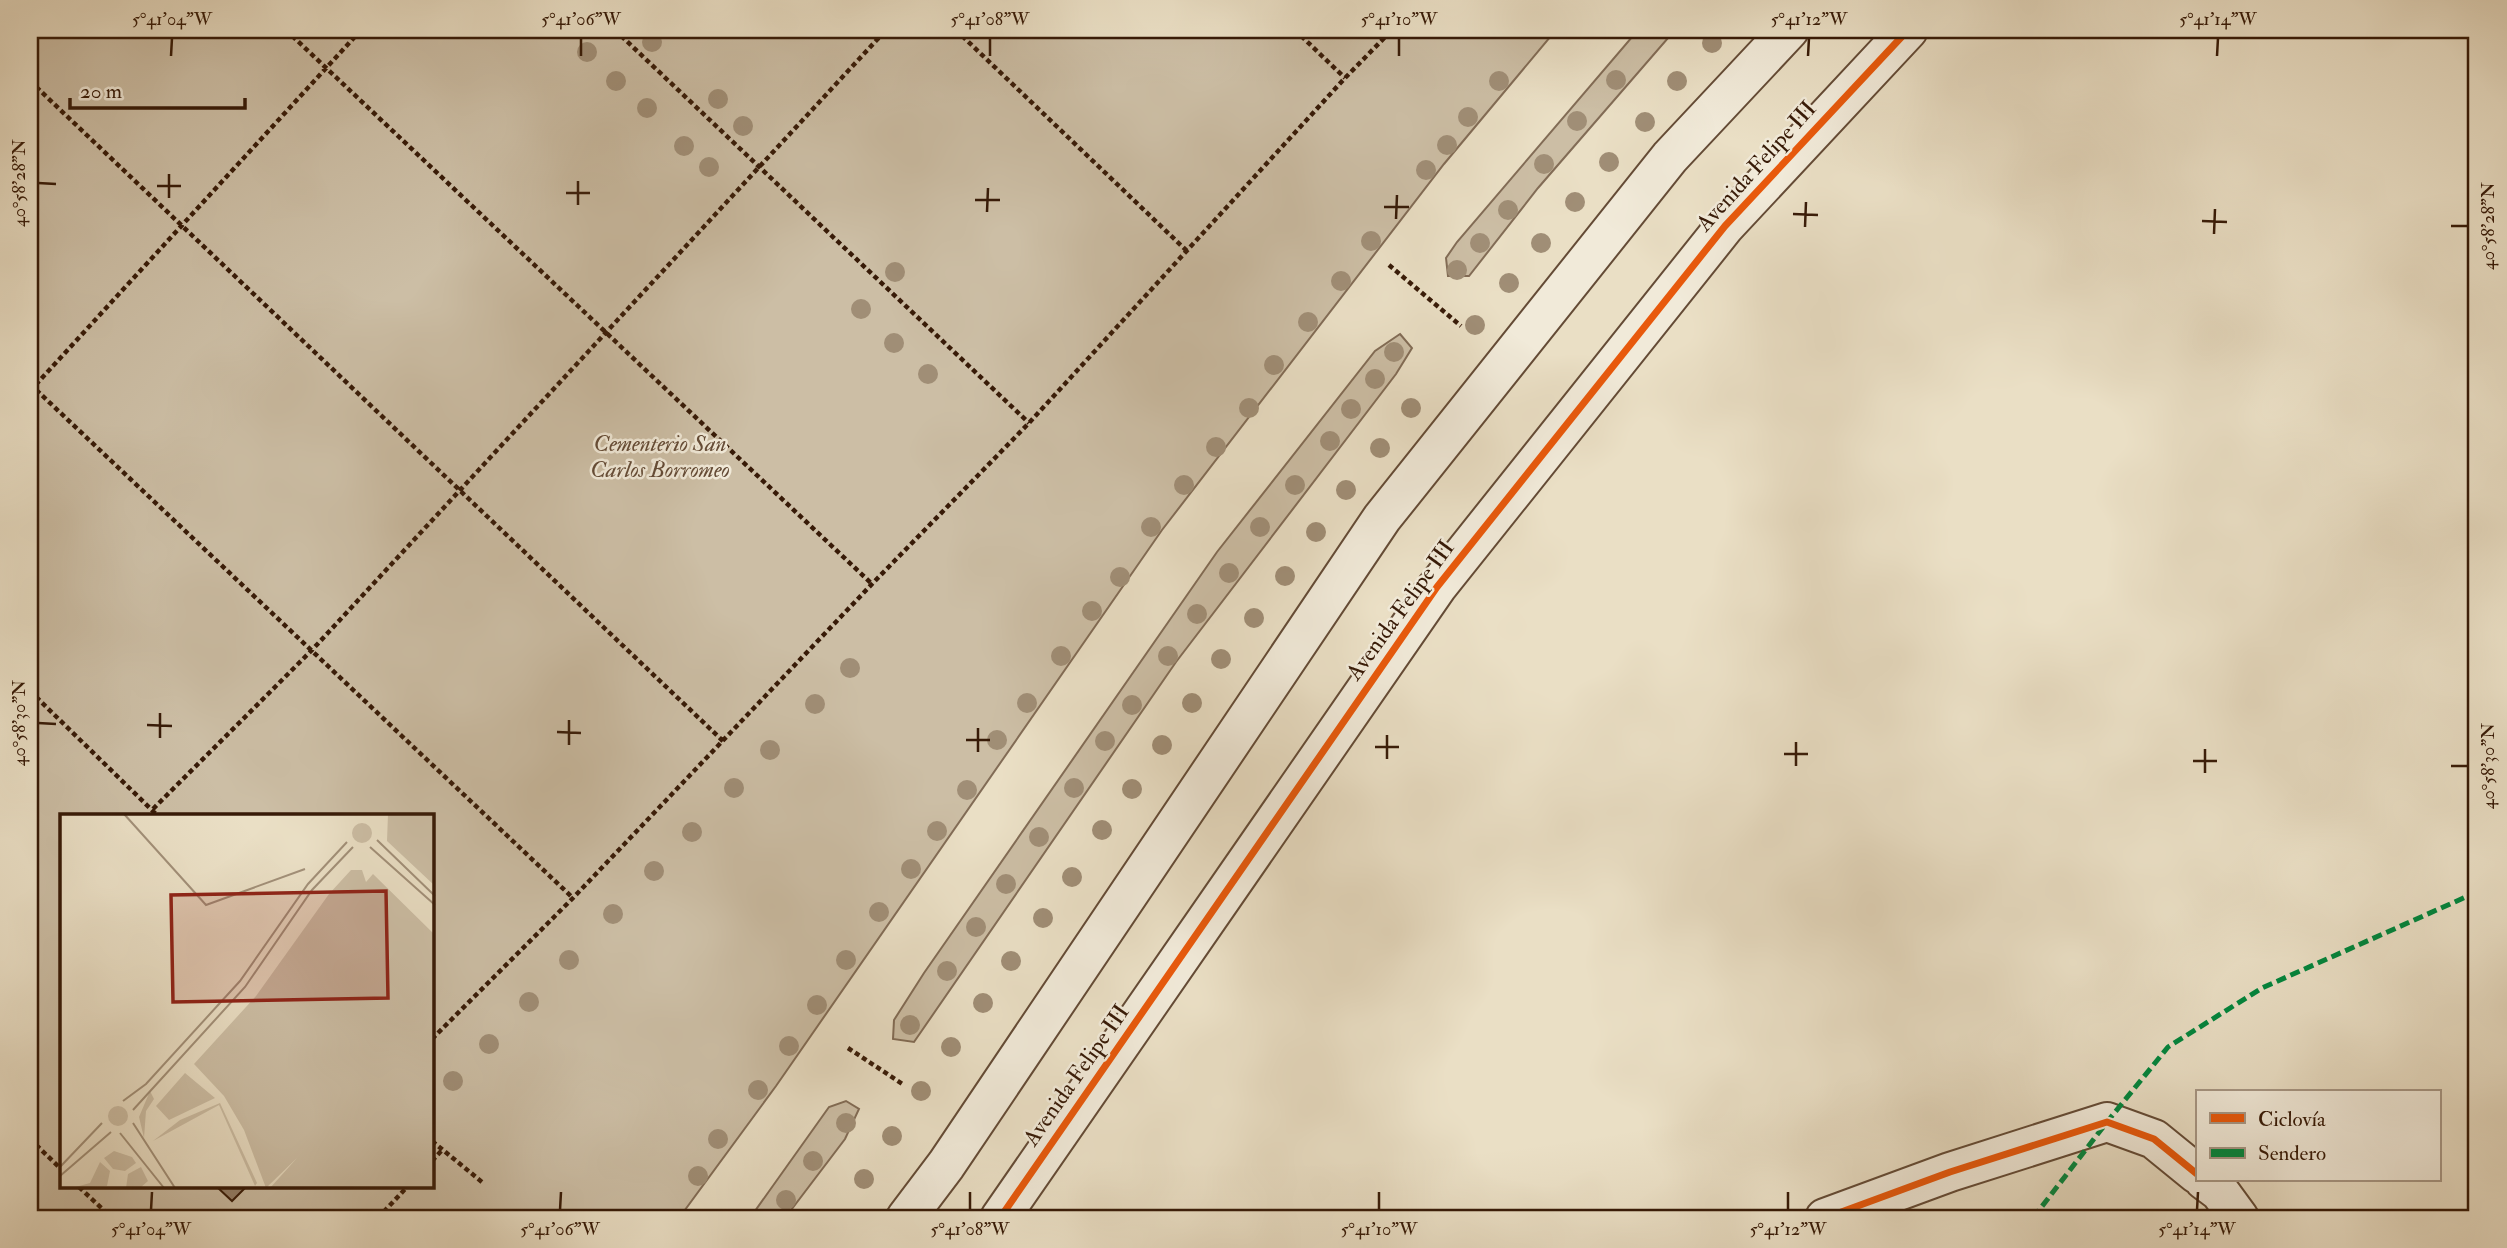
<svg xmlns="http://www.w3.org/2000/svg" width="2507" height="1248" viewBox="0 0 2507 1248" font-family="'IM FELL Double Pica',serif">
  <rect width="100%" height="100%" fill="#eadfc5"/>
  <filter id="stains"><feTurbulence type="fractalNoise" baseFrequency=".00286" numOctaves="4"/><feColorMatrix values="0 0 0 0 .2 0 0 0 0 .09 0 0 0 0 .02 0 0 0 .5 -.17"/></filter>
  <radialGradient id="worn" r=".72"><stop offset=".6" stop-color="#630" stop-opacity="0"/><stop offset="1" stop-color="#630" stop-opacity=".3"/></radialGradient>
  <path fill="#ccbea5" stroke="#826c56" stroke-width="2" fill-rule="evenodd" d="M30 30H1556L1444 164 1162 530 776 1086 679 1218H30ZM61 816H432V1187H61Z
    M1638 30H1675L1538 188 1469 276H1448L1446 258 1457 242Z
    M1400 334 1412 348 1396 374 1176 662 914 1042 893 1039 894 1020 924 973 1217 552 1375 351Z
    M846 1101 859 1109 845 1139 785 1218H750L829 1107Z"/>
  <path fill="#94806a" stroke="#371a07" stroke-width="2" d="M217 1187H246L232 1201Z"/>
  <g fill="none" stroke-linecap="round" stroke-linejoin="round">
    <g stroke="#644b36" stroke-width="42">
      <path id="street" d="M2204 1180 2220 1192 2239 1218
        M906 1218 946 1165 1382 518 1670 157 1789 30
        M1000 1218 1437 587 1725 226 1908 30
        M1825 1218 1950 1172 2107 1122 2154 1139 2197 1174"/>
    </g>
    <path stroke="#371a07" stroke-width="4.5" stroke-dasharray="5 3.5" stroke-linecap="butt" d="M286 30 872 584
      M615 30 1029 423
      M956 30 1188 252
      M1295 30 1345 78
      M30 81 723 741
      M1389 265 1461 326
      M30 384 573 898
      M30 391 361 30
      M30 691 158 816
      M153 809 312 650 886 30
      M432 1039 573 898 872 584 1029 423 1345 78 1392 30
      M848 1048 904 1085
      M30 1139 61 1169
      M432 1141 482 1182
      M432 1161 443 1149
      M79 1187 112 1218
      M378 1218 407 1187"/>
    <use href="#street" stroke="#f1ead9" stroke-width="38"/>
    <path stroke="#00873e" stroke-width="5" stroke-dasharray="10 5" stroke-linecap="butt" d="M2033 1218 2107 1122 2168 1047 2262 988 2477 892"/>
    <g stroke="#f1ead9" stroke-width="11">
      <path id="cycleway" d="M1000 1218 1437 587 1725 226 1908 30
        M1825 1218 1950 1172 2107 1122 2154 1139 2197 1174"/>
    </g>
    <use href="#cycleway" stroke="#e8590c" stroke-width="7"/>
  </g>
  <g fill="#a08e76">
    <circle cx="652" cy="42" r="10"/>
    <circle cx="1712" cy="43" r="10"/>
    <circle cx="587" cy="52" r="10"/>
    <circle cx="1616" cy="80" r="10"/>
    <circle cx="616" cy="81" r="10"/>
    <circle cx="1499" cy="81" r="10"/>
    <circle cx="1677" cy="81" r="10"/>
    <circle cx="718" cy="99" r="10"/>
    <circle cx="647" cy="108" r="10"/>
    <circle cx="1468" cy="117" r="10"/>
    <circle cx="1577" cy="121" r="10"/>
    <circle cx="1645" cy="122" r="10"/>
    <circle cx="743" cy="126" r="10"/>
    <circle cx="1447" cy="145" r="10"/>
    <circle cx="684" cy="146" r="10"/>
    <circle cx="1609" cy="162" r="10"/>
    <circle cx="1544" cy="164" r="10"/>
    <circle cx="709" cy="167" r="10"/>
    <circle cx="1426" cy="170" r="10"/>
    <circle cx="1575" cy="202" r="10"/>
    <circle cx="1508" cy="210" r="10"/>
    <circle cx="1371" cy="241" r="10"/>
    <circle cx="1480" cy="243" r="10"/>
    <circle cx="1541" cy="243" r="10"/>
    <circle cx="1457" cy="270" r="10"/>
    <circle cx="895" cy="272" r="10"/>
    <circle cx="1341" cy="281" r="10"/>
    <circle cx="1509" cy="283" r="10"/>
    <circle cx="861" cy="309" r="10"/>
    <circle cx="1308" cy="322" r="10"/>
    <circle cx="1475" cy="325" r="10"/>
    <circle cx="894" cy="343" r="10"/>
    <circle cx="1394" cy="352" r="10"/>
    <circle cx="1274" cy="365" r="10"/>
    <circle cx="928" cy="374" r="10"/>
    <circle cx="1375" cy="379" r="10"/>
    <circle cx="1249" cy="408" r="10"/>
    <circle cx="1411" cy="408" r="10"/>
    <circle cx="1351" cy="409" r="10"/>
    <circle cx="1330" cy="441" r="10"/>
    <circle cx="1216" cy="447" r="10"/>
    <circle cx="1380" cy="448" r="10"/>
    <circle cx="1184" cy="485" r="10"/>
    <circle cx="1295" cy="485" r="10"/>
    <circle cx="1346" cy="490" r="10"/>
    <circle cx="1151" cy="527" r="10"/>
    <circle cx="1260" cy="527" r="10"/>
    <circle cx="1316" cy="532" r="10"/>
    <circle cx="1229" cy="573" r="10"/>
    <circle cx="1285" cy="576" r="10"/>
    <circle cx="1120" cy="577" r="10"/>
    <circle cx="1092" cy="611" r="10"/>
    <circle cx="1197" cy="614" r="10"/>
    <circle cx="1254" cy="618" r="10"/>
    <circle cx="1061" cy="656" r="10"/>
    <circle cx="1168" cy="656" r="10"/>
    <circle cx="1221" cy="659" r="10"/>
    <circle cx="850" cy="668" r="10"/>
    <circle cx="1027" cy="703" r="10"/>
    <circle cx="1192" cy="703" r="10"/>
    <circle cx="815" cy="704" r="10"/>
    <circle cx="1132" cy="705" r="10"/>
    <circle cx="997" cy="740" r="10"/>
    <circle cx="1105" cy="741" r="10"/>
    <circle cx="1162" cy="745" r="10"/>
    <circle cx="770" cy="750" r="10"/>
    <circle cx="734" cy="788" r="10"/>
    <circle cx="1074" cy="788" r="10"/>
    <circle cx="1132" cy="789" r="10"/>
    <circle cx="967" cy="790" r="10"/>
    <circle cx="1102" cy="830" r="10"/>
    <circle cx="937" cy="831" r="10"/>
    <circle cx="692" cy="832" r="10"/>
    <circle cx="1039" cy="837" r="10"/>
    <circle cx="911" cy="869" r="10"/>
    <circle cx="654" cy="871" r="10"/>
    <circle cx="1072" cy="877" r="10"/>
    <circle cx="1006" cy="884" r="10"/>
    <circle cx="879" cy="912" r="10"/>
    <circle cx="613" cy="914" r="10"/>
    <circle cx="1043" cy="918" r="10"/>
    <circle cx="976" cy="927" r="10"/>
    <circle cx="569" cy="960" r="10"/>
    <circle cx="846" cy="960" r="10"/>
    <circle cx="1011" cy="961" r="10"/>
    <circle cx="947" cy="971" r="10"/>
    <circle cx="529" cy="1002" r="10"/>
    <circle cx="983" cy="1003" r="10"/>
    <circle cx="817" cy="1005" r="10"/>
    <circle cx="910" cy="1025" r="10"/>
    <circle cx="489" cy="1044" r="10"/>
    <circle cx="789" cy="1046" r="10"/>
    <circle cx="951" cy="1047" r="10"/>
    <circle cx="453" cy="1081" r="10"/>
    <circle cx="758" cy="1090" r="10"/>
    <circle cx="921" cy="1091" r="10"/>
    <circle cx="846" cy="1123" r="10"/>
    <circle cx="892" cy="1136" r="10"/>
    <circle cx="718" cy="1139" r="10"/>
    <circle cx="813" cy="1161" r="10"/>
    <circle cx="698" cy="1176" r="10"/>
    <circle cx="864" cy="1179" r="10"/>
    <circle cx="786" cy="1200" r="10"/>
  </g>
  <path fill="none" stroke="#371a07" stroke-width="2.5" d="M171 56 172 38M581 56V38M990 56V38M1399 56V38M1808 56 1809 38M2217 56 2218 38M38 183 56 184M157 186H181M566 193H590M169 198V174M975 200H1000M578 205V181M1384 207H1409M987 212 988 188M1793 214 1818 215M1396 219 1397 195M2202 221 2227 222M2451 226H2468M1805 227 1806 202M2214 234 2215 209M38 723 56 724M147 725 172 726M557 732 581 733M160 738V713M966 740H990M569 745V720M1375 747H1399M978 752V728M1784 754H1808M1387 759V735M2193 761H2217M1796 766V742M2451 766H2468M2205 773V749M151 1210 152 1192M560 1210 561 1192M970 1210V1192M1379 1210V1192M1788 1210V1192M2197 1210 2198 1192"/>
  <g text-anchor="middle" dominant-baseline="central" stroke-width="5" stroke-linejoin="round" paint-order="stroke">
    <g font-size="23" fill="#371a07" stroke="#f1ead9">
      <text transform="translate(1756 166) rotate(-48)">Avenida Felipe III</text>
      <text transform="translate(1400 610) rotate(-54)">Avenida Felipe III</text>
      <text transform="translate(1076 1075) rotate(-55)">Avenida Felipe III</text>
    </g>
    <g font-size="23" font-style="italic" fill="#644b36" stroke="#f1ead9">
      <text x="660" y="443">Cementerio San<tspan x="660" dy="26">Carlos Borromeo</tspan></text>
    </g>
  </g>
  <g transform="translate(60 814)">
    <rect width="374" height="374" fill="#eadfc5"/>
    <path d="M328 0H374V71L327 27ZM292 19a10 10 0 1 1 20 0a10 10 0 1 1-20 0ZM291 56H302L306 68 313 60 374 120V374H210L237 344 206 374 184 316 164 282 134 250 196 182 269 80ZM125 259 155 284 109 306 96 292ZM90 277 94 285 86 297 84 324 79 303ZM160 289 197 369 195 372 159 291 93 327 120 306ZM48 302a10 10 0 1 1 20 0a10 10 0 1 1-20 0ZM54 337 72 343 76 349 65 357 53 355 44 344ZM40 348 50 357 47 372 12 374 30 369ZM81 353 88 367 80 374H66L68 360Z" fill="#ccbea5"/>
    <path fill="none" stroke="#a29079" stroke-width="2" d="M64 0 146 91 245 55M317 26 375 82M310 33 375 91M63 287 86 270 180 167 248 70 287 28M73 296 185 173 252 76 293 33M73 309 115 374M60 319 104 374M0 353 42 309M0 362 51 318"/>
    <path fill="#8f2418" fill-opacity="0.15" stroke="#8f2418" stroke-width="3.5" d="M326 77 328 184 113 188 111 81Z"/>
    <rect width="374" height="374" fill="none" stroke="#371a07" stroke-width="3.5"/>
  </g>
  <rect width="2507" height="1248" fill="none" stroke="#eadfc5" stroke-width="77"/>
  <rect x="2196" y="1090" width="245" height="91" fill="#f1ead9" stroke="#a79785" stroke-width="2"/>
  <rect x="2210" y="1113" width="35" height="10" fill="#e8590c" stroke="#a79785" stroke-width="2"/>
  <text x="2258" y="1126" font-size="21" fill="#371a07">Ciclovía</text>
  <rect x="2210" y="1148" width="35" height="10" fill="#00873e" stroke="#a79785" stroke-width="2"/>
  <text x="2258" y="1160" font-size="21" fill="#371a07">Sendero</text>
  <path d="M70 98v10h175v-10" fill="none" stroke="#371a07" stroke-width="3.5"/>
  <text x="80" y="98" font-size="21" fill="#371a07" stroke="#f1ead9" stroke-width="5" paint-order="stroke">20 m</text>
  <rect x="38" y="38" width="2430" height="1172" fill="none" stroke="#371a07" stroke-width="2.5"/>
  <g font-size="18" text-anchor="middle" fill="#371a07">
    <text x="172" y="25">5°41'04"W</text>
    <text x="581" y="25">5°41'06"W</text>
    <text x="990" y="25">5°41'08"W</text>
    <text x="1399" y="25">5°41'10"W</text>
    <text x="1809" y="25">5°41'12"W</text>
    <text x="2218" y="25">5°41'14"W</text>
    <text transform="translate(19 183) rotate(-90)" y="6">40°58'28"N</text>
    <text transform="translate(2488 226) rotate(-90)" y="6">40°58'28"N</text>
    <text transform="translate(19 723) rotate(-90)" y="6">40°58'30"N</text>
    <text transform="translate(2488 766) rotate(-90)" y="6">40°58'30"N</text>
    <text x="151" y="1235">5°41'04"W</text>
    <text x="560" y="1235">5°41'06"W</text>
    <text x="970" y="1235">5°41'08"W</text>
    <text x="1379" y="1235">5°41'10"W</text>
    <text x="1788" y="1235">5°41'12"W</text>
    <text x="2197" y="1235">5°41'14"W</text>
  </g>
  <rect width="100%" height="100%" filter="url(#stains)"/>
  <rect width="100%" height="100%" fill="url(#worn)"/>
</svg>
